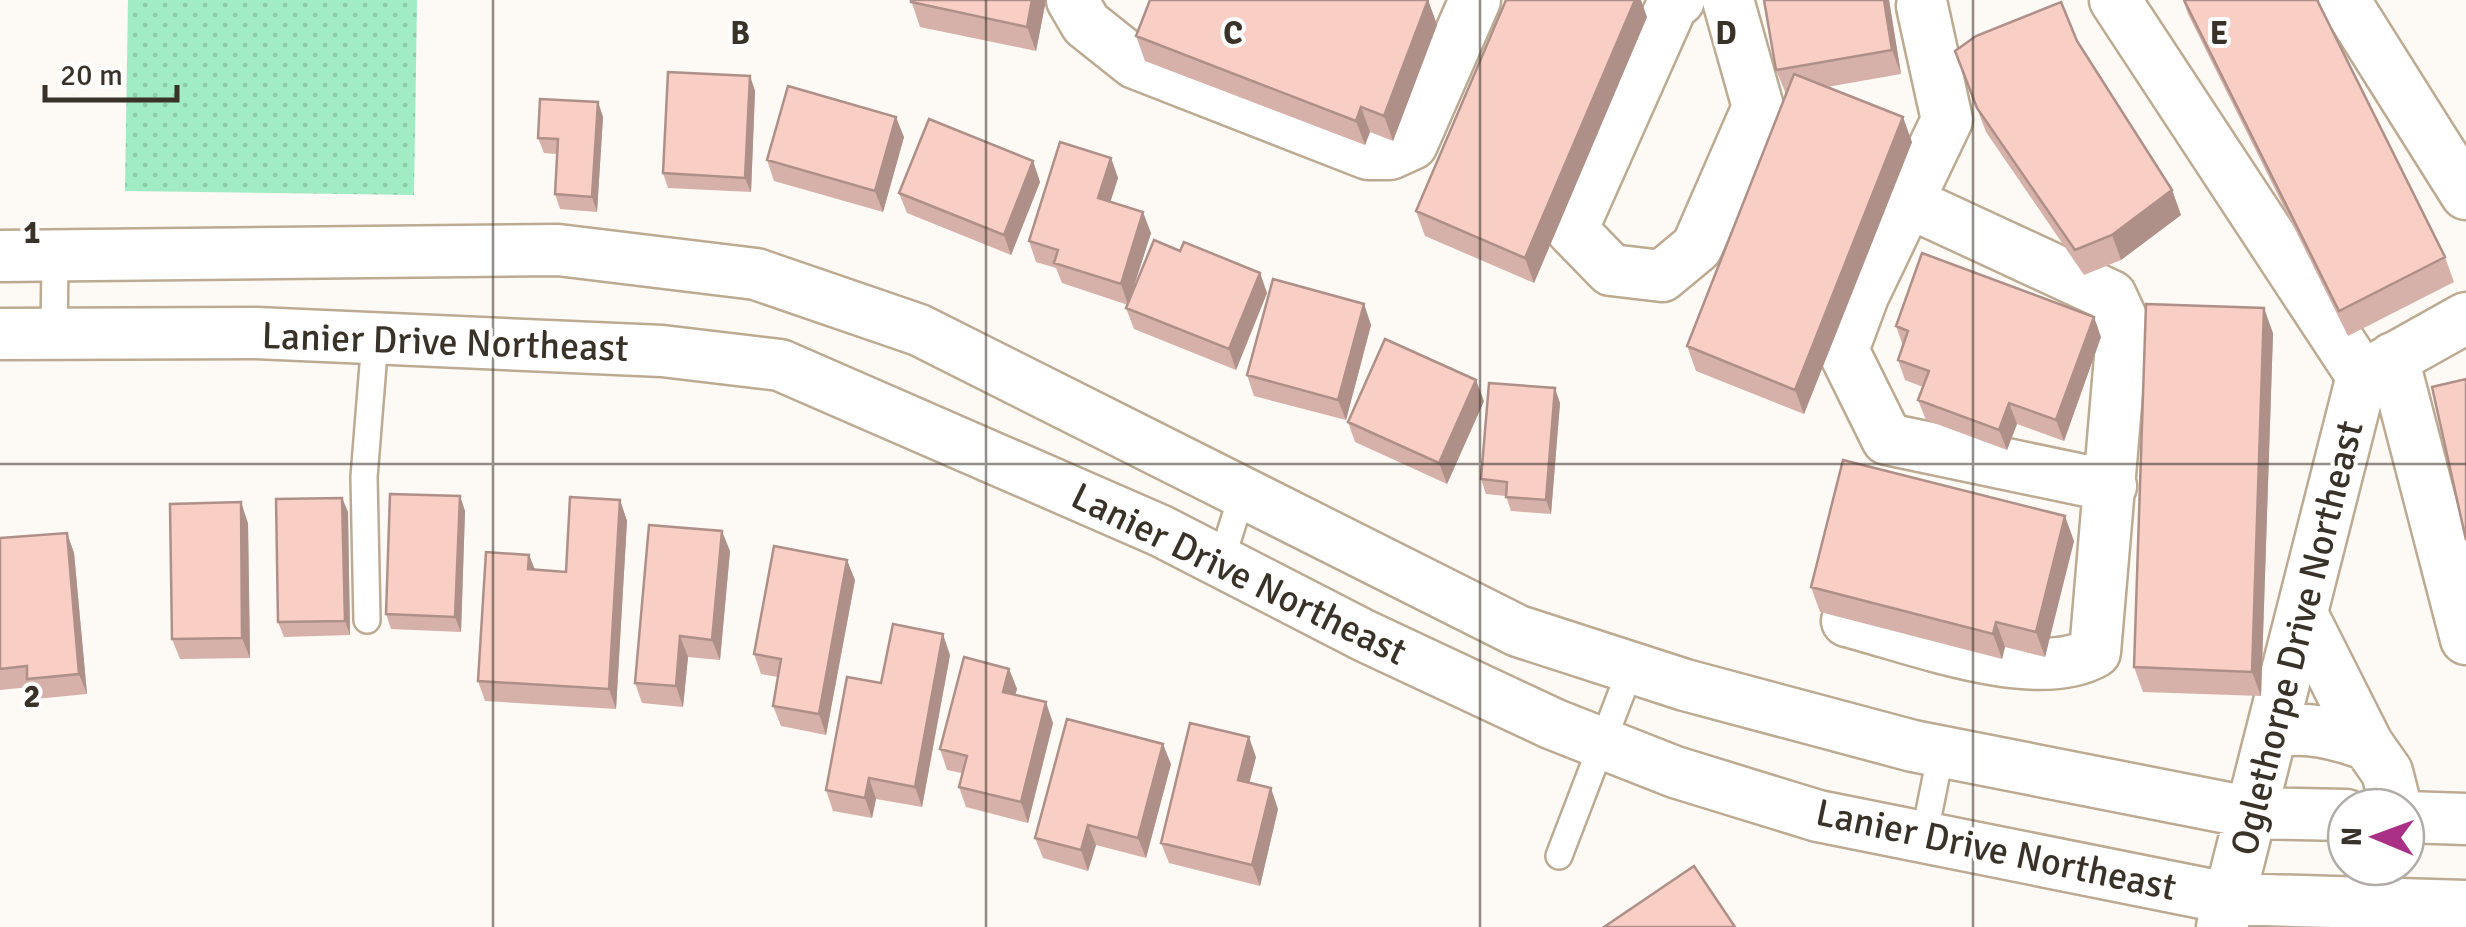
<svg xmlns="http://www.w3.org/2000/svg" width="2466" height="927" viewBox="0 0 2466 927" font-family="Signika,sans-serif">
  <defs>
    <pattern id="park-dots" width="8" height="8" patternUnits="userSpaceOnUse" patternTransform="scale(2.5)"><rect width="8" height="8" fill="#a2ecc5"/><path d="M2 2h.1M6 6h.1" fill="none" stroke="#8ccba9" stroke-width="1.8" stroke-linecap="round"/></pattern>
  </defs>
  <rect width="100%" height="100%" fill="#fdf9f4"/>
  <path fill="url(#park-dots)" d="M128 0H417L414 195 125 191Z"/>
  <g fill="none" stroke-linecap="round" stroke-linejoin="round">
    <g stroke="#bcaa92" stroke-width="30">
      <path id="lane" d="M54 336 55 259
        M1221 561 1242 495
        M367 620 364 477 375 340
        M1924 837 1941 752
        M1559 856 1631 668"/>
    </g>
    <g stroke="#bcaa92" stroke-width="55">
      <path id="street" d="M1072 0 1086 24 1135 63 1368 154H1390L1412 144 1475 0
        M1679 0 1672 5 1572 230 1611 270 1662 276 1697 247 1758 107 1728 0
        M2115 0 2362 376 2222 927
        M2344 0 2466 194
        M1922 6 1947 120 1863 296 1843 350 1887 439 2111 486
        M0 256 558 250 756 274 919 330 1518 631 1685 685 1913 746 2253 813 2346 815
        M0 334 256 333 662 351 780 365 1161 531 1365 636 1553 724 1675 772 1818 816 2232 899 2466 906
        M2393 358 2466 639
        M2366 374 2466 318
        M2302 614 2368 745 2387 772 2396 807
        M1847 621C1913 638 2036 686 2095 652L2123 322 2111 296 1908 202
        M2273 732C2308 726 2335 733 2368 745
        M2406 817 2466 819"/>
    </g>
    <use href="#lane" stroke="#fff" stroke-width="25"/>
    <use href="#street" stroke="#fff" stroke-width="50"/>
  </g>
  <path fill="#d6b1a9" d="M911 0H1046L1036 51 920 27Z
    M1428 0 1437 25 1393 141 1370 132 1365 145 1145 61 1136 36Z
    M1764 0H1889L1901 74 1827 87 1912 142 1804 414 1696 371 1687 346 1786 94 1776 70Z
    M2183 0H2317L2445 257 2454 282 2348 336 2188 14Z
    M1647 17 1534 283 1425 236 1416 211Z
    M2077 41 2172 190 2181 215 2121 260 2084 275 1986 132 1955 51Z
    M750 76 755 91 751 192 668 188 663 173Z
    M598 102 603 117 597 212 560 209 555 194 557 154 544 153 538 138Z
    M904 137 883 212 774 181 767 160Z
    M1111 158 1118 178 1110 202 1151 233 1130 298 1180 251 1260 273 1267 293 1236 370 1134 329 1126 308 1128 305 1062 283 1056 268 1036 262 1029 241Z
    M1033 161 1040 182 1011 255 907 213 899 193Z
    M1364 304 1371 325 1346 420 1254 396 1247 375Z
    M1896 326 2101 337 2064 441 2017 424 2007 450 1926 420 1918 400 1923 387 1905 380 1898 360 1903 346Z
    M2273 333 2261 696 2143 692 2134 667Z
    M1484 401 1447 484 1355 442 1348 422Z
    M1560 403 1551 514 1511 511 1506 496 1486 494 1481 479Z
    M460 496 465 511 461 632 391 629 386 614Z
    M342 498 348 512 350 635 284 637 278 622Z
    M620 500 627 521 616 709 485 701 478 681 529 555 535 570 566 572Z
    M248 523 250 658 180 659 172 639Z
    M67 533 74 553 87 694 35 699 30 687 0 690V538Z
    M2074 541 2045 657 2005 647 2002 659 1820 612 1811 587Z
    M730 551 720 660 688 657 683 707 642 703 635 683Z
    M855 580 826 735 781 726 773 706 778 677 761 674 754 654Z
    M950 655 922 807 876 799 872 818 833 811 826 790 881 683Z
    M1009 669 1017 689 1015 695 1053 723 1028 823 966 807 959 787 962 773 947 770 940 749Z
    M1256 757 1249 783 1278 809 1260 886 1169 863 1161 843Z
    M1171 764 1146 858 1096 845 1088 871 1043 858 1035 838Z"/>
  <path fill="#ae9089" d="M1032 0H1046L1036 51 1027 27Z
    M1428 0 1437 25 1393 141 1384 116Z
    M1635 0H1641L1647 17 1534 283 1525 258Z
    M1884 0H1889L1901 74 1892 50Z
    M750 76 755 91 751 192 745 178Z
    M598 102 603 117 597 212 592 197Z
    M1361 107 1370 132 1365 145 1356 121Z
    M896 117 904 137 883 212 875 191Z
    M1903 117 1912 142 1804 414 1795 390Z
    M1111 158 1118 178 1105 219 1098 198Z
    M1033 161 1040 182 1011 255 1004 235Z
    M2172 190 2181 215 2121 260 2112 235Z
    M1143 212 1151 233 1128 305 1121 284Z
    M1260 273 1267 293 1236 370 1229 349Z
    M1364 304 1371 325 1346 420 1338 400Z
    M2264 308 2273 333 2261 696 2252 672Z
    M2094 317 2101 337 2064 441 2056 420Z
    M1476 380 1484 401 1447 484 1439 463Z
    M1555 388 1560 403 1551 514 1546 500Z
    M2009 403 2017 424 2007 450 1999 430Z
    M460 496 465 511 461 632 455 617Z
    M342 498 348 512 350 635 345 621Z
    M620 500 627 521 616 709 609 689Z
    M241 502 248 523 250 658 242 638Z
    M2065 516 2074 541 2045 657 2036 632Z
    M722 531 730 551 720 660 712 640Z
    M67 533 74 553 87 694 79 674Z
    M529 555 537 575 528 569Z
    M847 560 855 580 826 735 819 714Z
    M1996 622 2005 647 2002 659 1993 634Z
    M943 634 950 655 922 807 915 787Z
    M680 636 688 657 683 707 676 686Z
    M1009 669 1017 689 1010 712 1003 692Z
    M1046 702 1053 723 1028 823 1021 802Z
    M1249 737 1256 757 1245 800 1238 780Z
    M1163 744 1171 764 1146 858 1138 838Z
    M869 778 876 799 872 818 865 798Z
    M1271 788 1278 809 1260 886 1252 865Z
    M1088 825 1096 845 1088 871 1081 850Z"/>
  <path fill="#f9cec4" stroke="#ae9089" stroke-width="2.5" d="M911 0H1032L1027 27 911 2Z
    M1150 0H1428L1384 116 1361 107 1356 121 1136 36Z
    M1506 0H1635L1525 258 1416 211Z
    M1764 0H1884L1892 50 1776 70Z
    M2184 0H2317L2445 257 2339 311Z
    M2061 2 2077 41 2172 190 2112 235 2075 250 1977 108 1955 51 1976 36Z
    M668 72 750 76 745 178 663 173Z
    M1794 74 1903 117 1795 390 1687 346Z
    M788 86 896 117 875 191 767 160Z
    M540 99 598 102 592 197 555 194 558 139 538 138Z
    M929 119 1033 161 1004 235 899 193Z
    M1060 142 1111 158 1098 198 1143 212 1121 284 1054 263 1058 250 1029 241Z
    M1154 240 1180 251 1184 242 1260 273 1229 349 1126 308Z
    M1922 253 2094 317 2056 420 2009 403 1999 430 1918 400 1929 371 1898 360 1908 331 1896 326Z
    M1273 279 1364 304 1338 400 1247 375Z
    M2146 304 2264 308 2252 672 2134 667Z
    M1385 339 1476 380 1439 463 1348 422Z
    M2466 379V540L2432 387Z
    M1489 383 1555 388 1546 500 1506 497 1507 482 1481 479Z
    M1843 460 2065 516 2036 632 1996 622 1993 634 1811 587Z
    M390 494 460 496 455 617 386 614Z
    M570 497 620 500 609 689 478 681 486 552 529 555 528 569 566 572Z
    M342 498 345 621 278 622 276 499Z
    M241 502 242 638 172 639 170 504Z
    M649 525 722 531 712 640 680 636 676 686 635 683Z
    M67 533 79 674 27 679V666L0 669V538Z
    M774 546 847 560 819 714 773 706 781 659 754 654Z
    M893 624 943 634 915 787 869 778 865 798 826 790 847 677 881 683Z
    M964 657 1009 669 1003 692 1046 702 1021 802 959 787 967 756 940 749Z
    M1067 719 1163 744 1138 838 1088 825 1081 850 1035 838Z
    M1190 723 1249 737 1238 780 1271 788 1252 865 1161 843Z
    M1694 866 1735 927H1604Z"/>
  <path fill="none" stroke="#393228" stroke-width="2.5" stroke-opacity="0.55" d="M493 0V927M986 0V927M1480 0V927M1973 0V927M0 464H2466"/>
  <g text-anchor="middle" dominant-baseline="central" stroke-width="8" stroke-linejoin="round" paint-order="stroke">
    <g font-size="38" fill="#393228" stroke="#fff">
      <text transform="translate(445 342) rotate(2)">Lanier Drive Northeast</text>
      <text transform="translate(1239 574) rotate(26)">Lanier Drive Northeast</text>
      <text transform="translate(2297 638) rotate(-76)">Oglethorpe Drive Northeast</text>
      <text transform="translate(1996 850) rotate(12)">Lanier Drive Northeast</text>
    </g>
  </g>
  <g font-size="32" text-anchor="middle" font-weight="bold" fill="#393228" stroke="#fff" stroke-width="8" stroke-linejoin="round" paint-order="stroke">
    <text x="740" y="44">B</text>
    <text x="1233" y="44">C</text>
    <text x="1726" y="44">D</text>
    <text x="2219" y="44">E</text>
    <text x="32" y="243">1</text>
    <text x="32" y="707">2</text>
  </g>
  <g transform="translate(2376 837) rotate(271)"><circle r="48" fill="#ffffff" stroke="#b0ada9" stroke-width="2.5"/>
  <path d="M0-8L18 38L0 25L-18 38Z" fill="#a93085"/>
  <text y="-15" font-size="28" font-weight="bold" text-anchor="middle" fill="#393228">N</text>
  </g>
  <path d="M45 85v15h132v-15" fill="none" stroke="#393228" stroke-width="5"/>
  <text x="60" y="85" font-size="30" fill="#393228" stroke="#ffffff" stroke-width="8" paint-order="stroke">20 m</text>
</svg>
